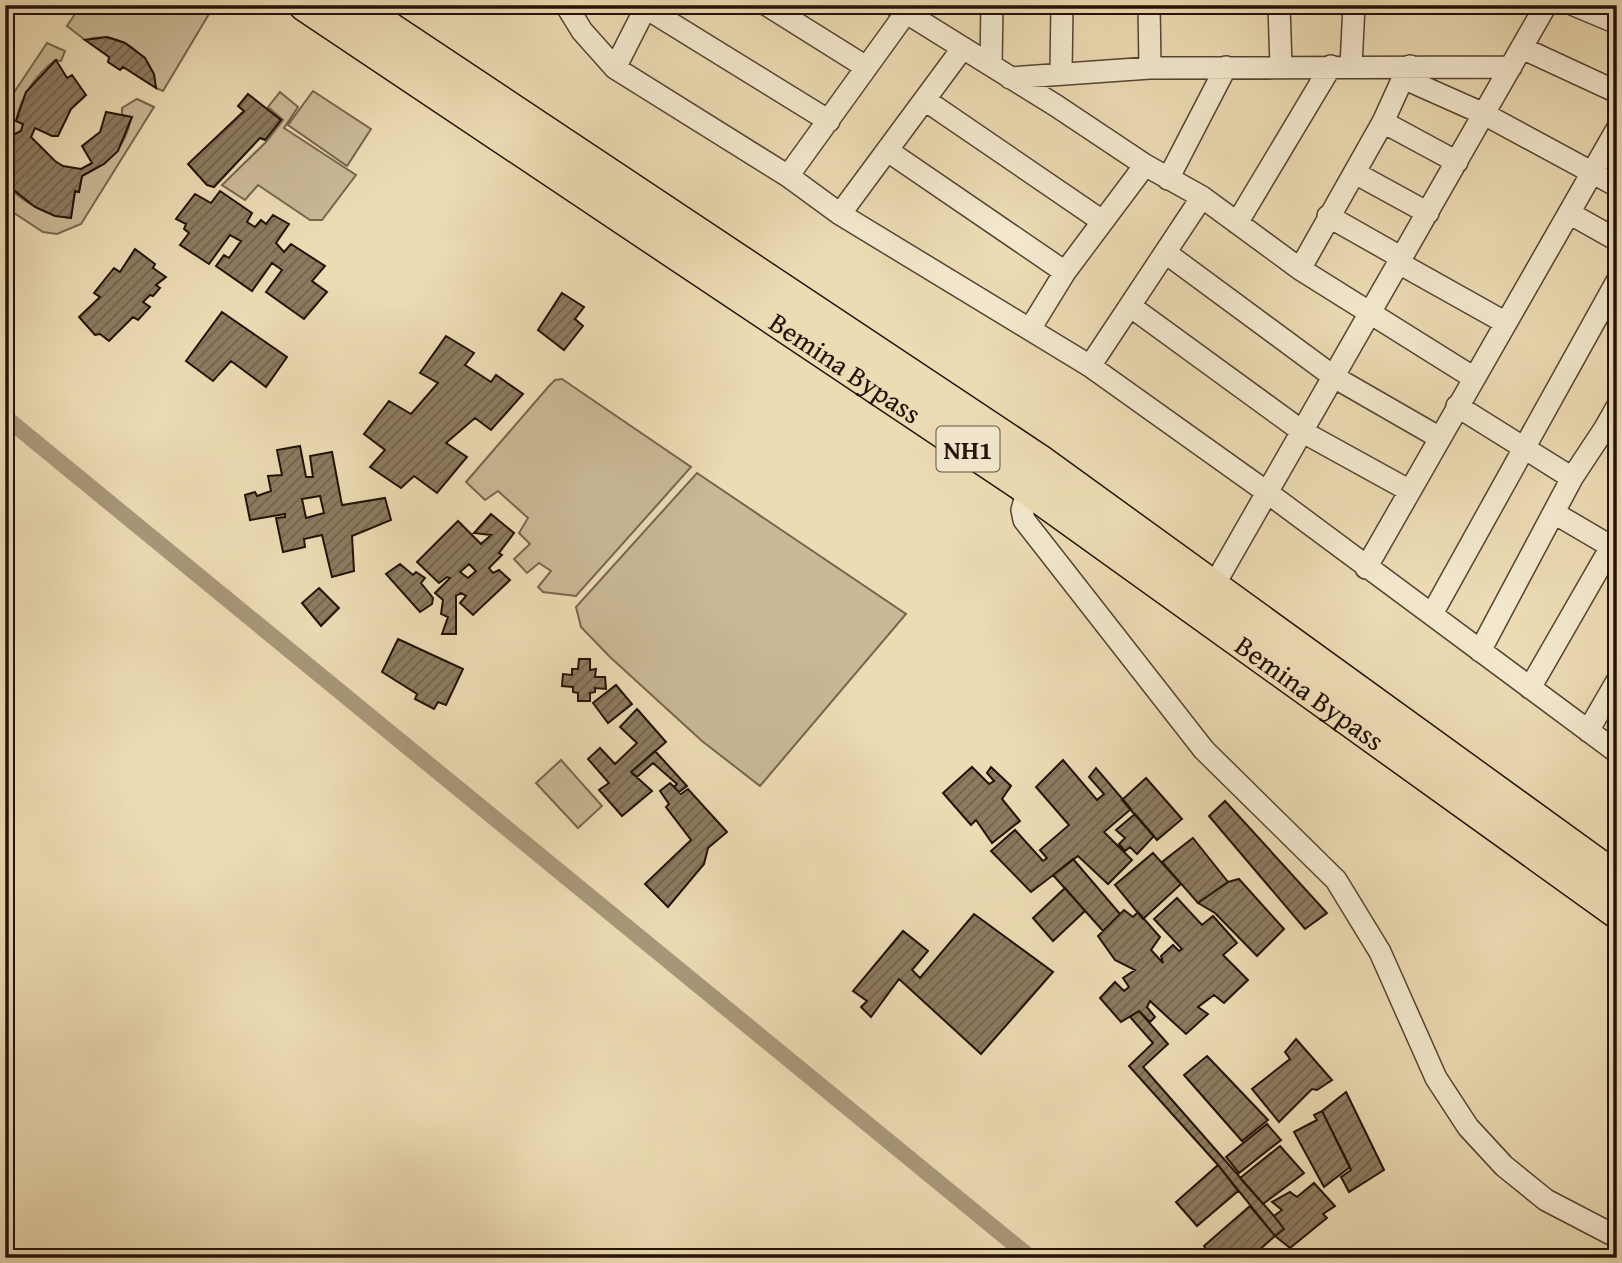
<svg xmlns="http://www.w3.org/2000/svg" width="1622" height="1263" viewBox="0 0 1622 1263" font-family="'Gentium Book Plus',serif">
  <defs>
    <pattern id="building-hatch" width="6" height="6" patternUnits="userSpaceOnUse" patternTransform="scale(1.75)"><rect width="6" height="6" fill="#8c7b60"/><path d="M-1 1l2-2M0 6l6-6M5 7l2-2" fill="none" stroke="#72634d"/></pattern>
  </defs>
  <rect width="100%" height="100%" fill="#ecdbb3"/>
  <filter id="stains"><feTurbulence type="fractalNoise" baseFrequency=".00286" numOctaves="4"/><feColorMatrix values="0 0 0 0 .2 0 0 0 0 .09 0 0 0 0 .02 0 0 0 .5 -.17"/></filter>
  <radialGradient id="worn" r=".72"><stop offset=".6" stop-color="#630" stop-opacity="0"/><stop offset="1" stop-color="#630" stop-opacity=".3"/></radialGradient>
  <path fill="#cab996" stroke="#76664e" stroke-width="2" d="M81 5H204L209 14 163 91 156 88C151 54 119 29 85 40L67 26Z
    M47 43 65 51 61 61 55 60C35 76 21 95 16 121L23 124 21 131 5 139V106Z
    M313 91 371 129 347 166 288 125Z
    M280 92 298 107 284 128 356 175 322 220H310L258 185 245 200 222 185 266 142 283 120 268 107Z
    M137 99 154 107 81 224 57 234 43 232 5 207V183C22 202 46 215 71 218L75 191 79 192 82 176C109 162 125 149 131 118L122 115V108Z
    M562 379 691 467 576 596 543 592 538 587 551 571 539 563 527 573 514 559 530 544 519 533 528 518 498 491 485 500 466 482 549 386 555 380Z
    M697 473 906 614 760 786 702 741 610 657 581 627 576 607Z
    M561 760 602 806 578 828 536 783Z"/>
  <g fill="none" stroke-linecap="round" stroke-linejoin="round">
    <path stroke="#a89779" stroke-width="16" d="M5 417 1031 1258"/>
  </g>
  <path fill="url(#building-hatch)" stroke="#231207" stroke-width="2" fill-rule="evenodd" d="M107 37 125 43 145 58 154 74 156 88 123 67 120 70 108 62 109 57 85 40Z
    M56 60 67 78 72 75 86 95 71 109 58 136H52L35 128 31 137 55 161 63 166 81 169 92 163 82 146 100 132 106 112 132 117 118 151 104 164 82 176 79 192 75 191 71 218 55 216 35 207 5 183V139L21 131 23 124 16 121 26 92Z
    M248 94 281 120 265 140 260 138 214 187 207 185 188 164 244 111 238 106Z
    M220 191 252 213 247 222 255 227 261 220 266 224 273 215 289 224 276 243 284 252 291 244 325 266 312 281 327 292 304 319 266 292 282 270 272 263 252 291 216 266 224 255 229 258 241 241 230 235 209 264 180 245 189 233 184 229 186 224 176 219 195 194 211 203Z
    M135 249 155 264 153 268 166 277 156 285 160 288 153 296 150 295 143 302 150 307 138 320 133 317 109 341 100 334 95 335 79 317 100 297 94 293 114 268 120 272Z
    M562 293 584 307 575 319 583 326 564 350 538 330Z
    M222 312 287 357 266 387 231 361 213 381 186 361Z
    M446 336 474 353 465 365 491 382 496 375 523 394 491 430 475 418 446 443 467 457 437 493 414 476 401 488 370 467 385 450 364 434 389 401 411 414 438 383 420 373Z
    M300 446 306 477H313L310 456 332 452 342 505 385 498 391 520 352 536 354 571 332 577 322 535 304 539 305 547 283 552 276 518 285 517V514L250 520 245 495 255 492 257 496 271 491 268 476 282 475 277 450ZM320 496 324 513 306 518 302 499Z
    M491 514 514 533 499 553 502 555 489 568 493 573 499 570 510 580 473 615 460 603 466 596 461 593 456 596V634H442L448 617 441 614 443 600 435 593 450 578 447 577 439 583 417 562 458 521 481 544 491 535 474 533ZM469 564 476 571 468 578 460 572Z
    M400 564 413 575 416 572 425 578 421 583 433 598 432 604 420 612 386 574Z
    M319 588 339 608 321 626 302 603Z
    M398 639 463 669 446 705 438 702 434 709 415 699 417 694 382 672Z
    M579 659H590V670L596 669 595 677H605L606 689 595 688V692L590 693V701H578V693L573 692V687L562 686 563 674 572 675V669H578Z
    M616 685 632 704 608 723 593 703Z
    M637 709 666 742 631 772 652 791 622 816 599 790 609 783 588 759 600 748 615 764 637 743 620 727Z
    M655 751 687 786 679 792 674 787 677 784 653 763 637 777 631 772Z
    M1063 760 1097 800 1104 794 1089 777 1096 768 1131 809 1104 832 1132 860 1108 884 1078 856 1031 892 991 851 1015 830 1043 861 1047 858 1040 850 1069 825 1036 787Z
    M972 767 989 784 994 781 987 773 991 767 1011 786 1002 799 1020 821 992 843 976 820 971 825 943 793Z
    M1146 778 1182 819 1157 840 1122 800Z
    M670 783 681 794 688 789 727 832 708 848 704 864 668 907 645 884 691 840 666 807 669 804 660 791Z
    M1225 801 1327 913 1305 929 1209 816Z
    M1135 814 1154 836 1137 854 1130 847 1125 851 1119 844 1125 838 1116 830Z
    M1193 838 1228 882 1198 903 1162 862Z
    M1153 853 1181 884 1143 919 1115 885Z
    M1073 859 1120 914 1103 931 1053 875Z
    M1239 879 1284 929 1257 956 1215 913 1198 903 1228 882Z
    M1065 888 1085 911 1053 941 1033 918Z
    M1177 898 1202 925 1213 916 1237 943 1223 955 1248 980 1224 1003 1214 995 1198 1007 1208 1014 1186 1034 1150 1001 1147 1007 1155 1017 1150 1022 1139 1011 1121 1022 1100 998 1115 982 1124 991 1129 987 1123 978 1135 970 1115 960 1098 936 1124 910 1133 917 1138 912 1160 937 1151 950 1163 963 1161 956 1173 945 1179 951 1182 949 1154 919Z
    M974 914 1053 972 981 1054 899 979 871 1017 861 1007 867 1001 853 991 903 931 928 951 912 970 920 978Z
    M1139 1011 1168 1044 1143 1067 1274 1216 1284 1229 1275 1236 1218 1165 1129 1066 1153 1043 1130 1017Z
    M1296 1039 1332 1080 1317 1090 1312 1089 1279 1122 1252 1089 1290 1059 1285 1052Z
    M1207 1056 1268 1120 1242 1141 1184 1075Z
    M1346 1092 1384 1170 1349 1192 1341 1177 1351 1170 1322 1111Z
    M1322 1111 1350 1167 1324 1187 1294 1132 1317 1120 1314 1115Z
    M1267 1124 1281 1140 1239 1173 1226 1157Z
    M1280 1146 1304 1173 1263 1204 1240 1178Z
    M1218 1165 1238 1191 1197 1226 1176 1202Z
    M1314 1183 1335 1206 1323 1214 1327 1218 1290 1248 1275 1236 1284 1229 1274 1216 1282 1210 1272 1202 1290 1192 1297 1197Z
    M1250 1206 1275 1236 1250 1258H1211L1204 1246Z"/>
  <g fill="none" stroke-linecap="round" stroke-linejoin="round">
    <g stroke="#554432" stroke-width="24">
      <path id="minor" d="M566 5 582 31 615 68 788 176 840 214 1090 366 1268 493 1617 752
        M767 5 866 67
        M894 5 1055 105 1145 165 1202 197 1300 269 1474 378
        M1149 5 1150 68
        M1279 5 1281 66
        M1574 5 1617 23
        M646 8 829 121
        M1522 48 1617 92
        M991 65 992 5
        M1351 66 1354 5
        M1410 66 1403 78 1484 114 1617 186
        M615 68 647 5
        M1061 72 1062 5
        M1010 78 1150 68 1511 67
        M925 100 1102 221
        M1383 122 1457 162
        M888 151 1065 272
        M1355 173 1428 213
        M788 176 905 14
        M1168 179 1226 67
        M1569 213 1617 240
        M840 214 962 49
        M1328 216 1402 258
        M1237 223 1331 66
        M1166 253 1334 377 1440 438
        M1399 263 1506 323
        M1300 269 1383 122 1403 78
        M1130 306 1303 432 1410 491
        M1030 329 1065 272 1145 165
        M1090 366 1202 197
        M1457 406 1572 478
        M1605 428 1617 407
        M1028 489 1022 510 1024 520 1204 750 1336 880 1380 952 1436 1078 1468 1127 1504 1166 1546 1200 1617 1237
        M1554 513 1617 550
        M1366 568 1617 129
        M1213 587 1546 5
        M1432 614 1617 281
        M1480 651 1572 478 1605 428 1617 434
        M1530 688 1611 547
        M1588 731 1617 681"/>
    </g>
    <g stroke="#231207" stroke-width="35">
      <g id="highway">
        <path id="s1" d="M305 5 1021 484 1617 912"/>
        <path d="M354 5 1038 460 1617 879"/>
      </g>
    </g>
    <use href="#minor" stroke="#f3e8ce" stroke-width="21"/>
    <use href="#highway" stroke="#ecdbb3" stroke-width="32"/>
  </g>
  <g text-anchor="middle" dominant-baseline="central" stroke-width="5" stroke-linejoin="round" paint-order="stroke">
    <rect fill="#f3e8ce" stroke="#615243" stroke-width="2" x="936.5" y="426.5" width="63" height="45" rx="5"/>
    <g font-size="26" font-weight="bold" fill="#231207">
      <text x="968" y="449">NH1</text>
    </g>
    <g font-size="28" fill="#231207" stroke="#f3e8ce">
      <text stroke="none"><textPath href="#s1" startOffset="651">Bemina Bypass</textPath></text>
      <text stroke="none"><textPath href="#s1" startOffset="1218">Bemina Bypass</textPath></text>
    </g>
  </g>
  <rect width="1622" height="1263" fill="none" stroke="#ecdbb3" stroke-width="28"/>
  <rect x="7" y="7" width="1608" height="1249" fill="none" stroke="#231207" stroke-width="3.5"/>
  <rect x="14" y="14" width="1594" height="1235" fill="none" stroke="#231207" stroke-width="2"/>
  <rect width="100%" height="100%" filter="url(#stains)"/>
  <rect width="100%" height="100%" fill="url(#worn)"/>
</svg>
